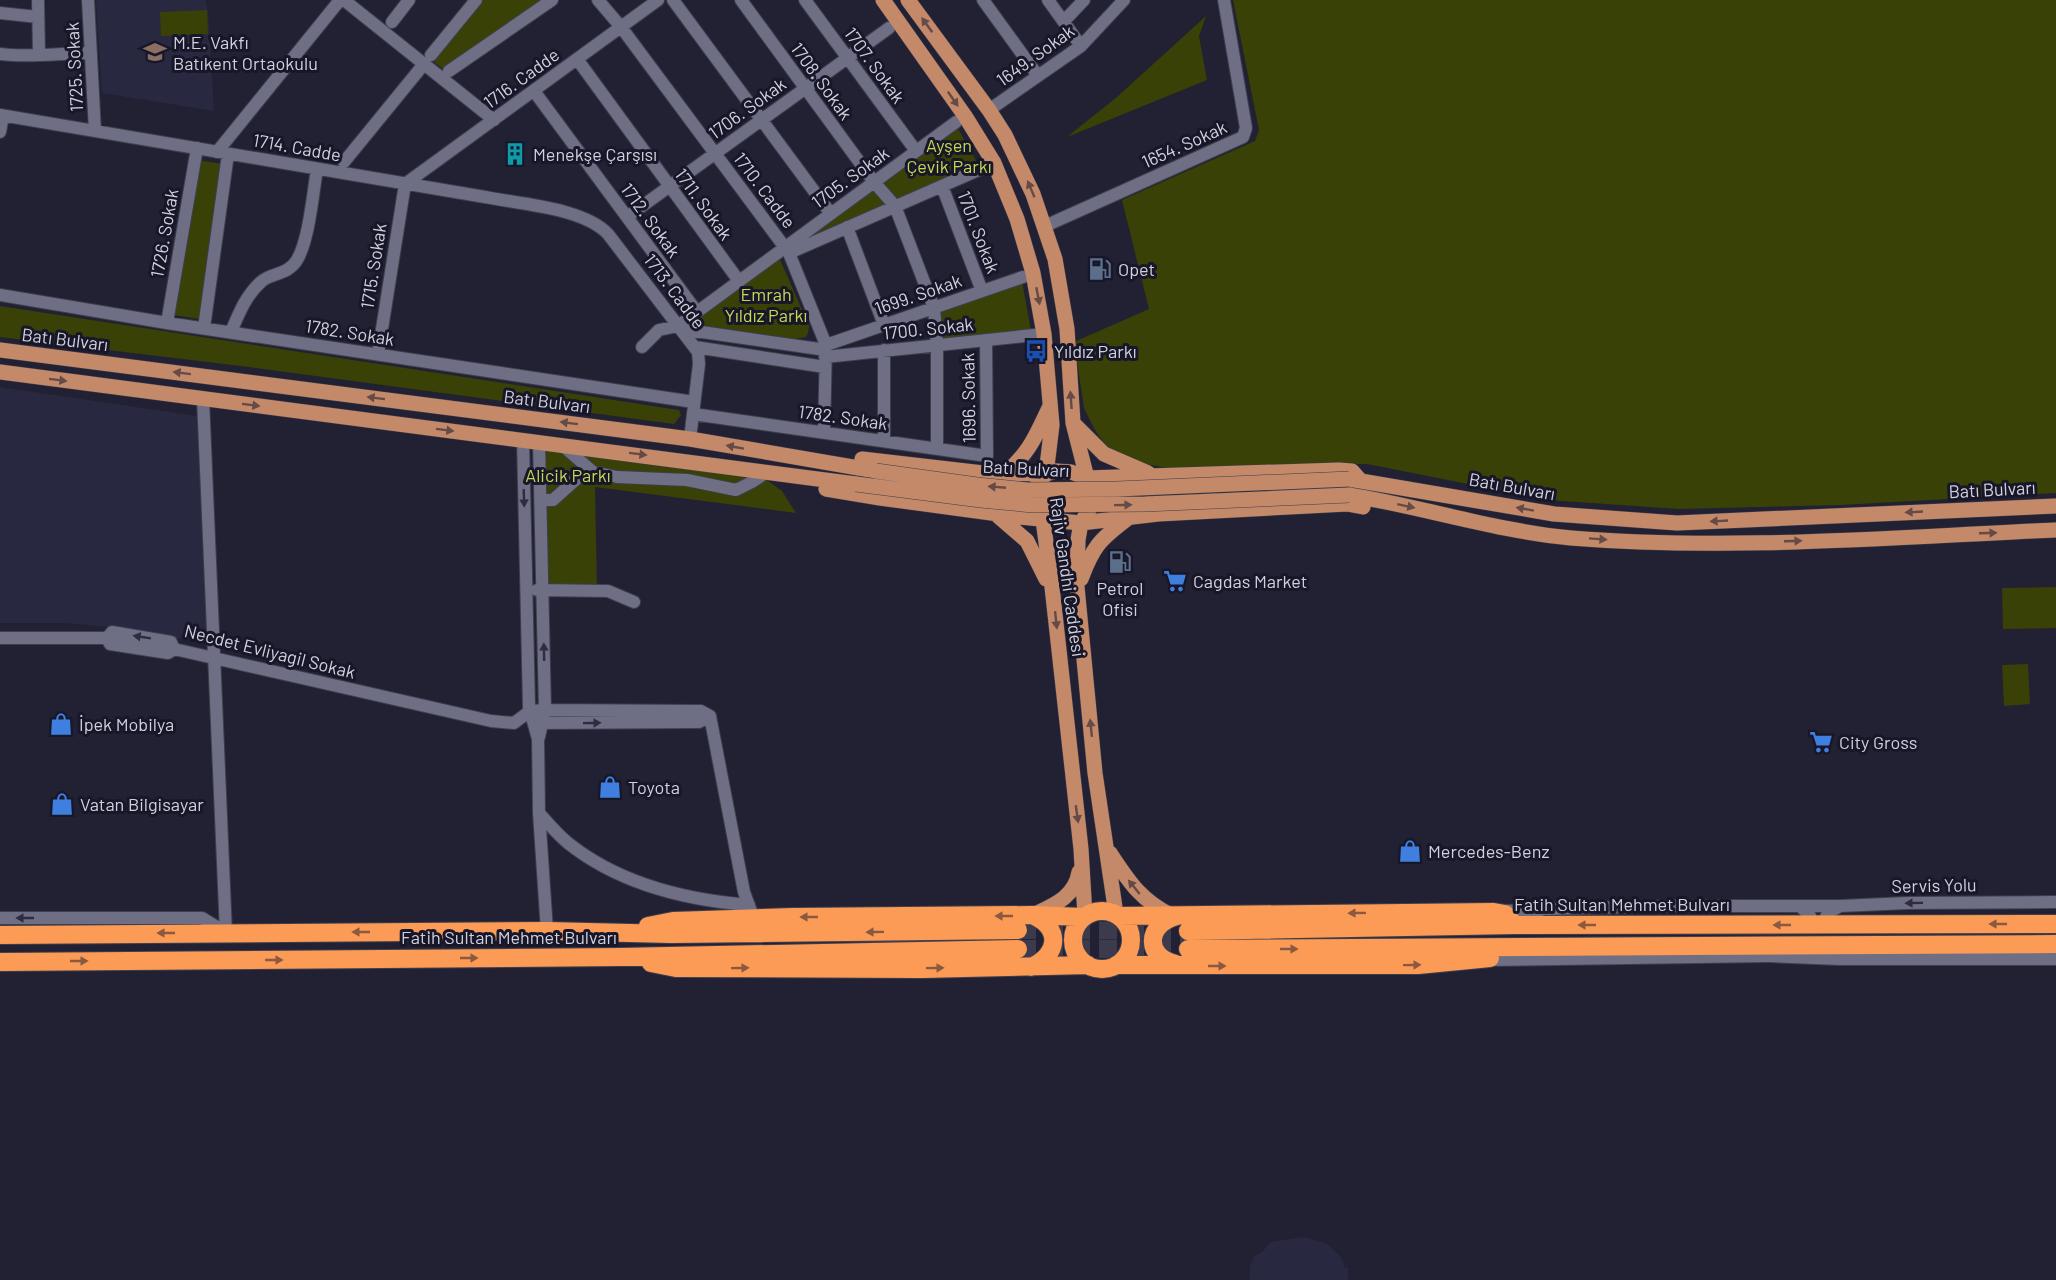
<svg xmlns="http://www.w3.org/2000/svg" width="2056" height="1280" viewBox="0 0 2056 1280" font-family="Barlow,sans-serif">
  <rect width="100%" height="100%" fill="#212133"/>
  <path fill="#282840" d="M96 0H205L208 11 214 111 102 93Z
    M0 387 197 416 207 643 120 628 65 623H0Z
    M1303 1237 1326 1243 1338 1254 1343 1260 1344 1267 1348 1268V1280H1250V1266L1254 1256 1261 1253 1271 1242Z"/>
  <path fill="#394106" d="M482 0H542L445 71 432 60Z
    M1233 0H2056V493L1841 505 1679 509 1548 500 1367 464 1168 468 1132 462 1108 448 1096 432 1084 408 1074 342 1149 309 1122 200 1255 141 1259 130Z
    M207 10 208 34 161 36 160 12Z
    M1206 16 1199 36 1207 80 1067 137 1117 97Z
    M956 125 979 166 894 203 877 183Z
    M197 160 223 164 200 319 174 315Z
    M873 186 889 205 796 244Z
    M779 257 809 326 808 333 806 337 795 339 701 325 698 322 699 317Z
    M1022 281 1031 331 942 338 940 308Z
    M0 306 679 410 681 415 674 424 249 367 0 337Z
    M539 442 761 476 782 491 796 513 595 487 597 589 543 590Z
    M2056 587V628L2003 629 2002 588Z
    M2028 664 2030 704 2004 706 2002 665Z"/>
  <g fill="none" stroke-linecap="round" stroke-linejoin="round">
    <path stroke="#3b3b4d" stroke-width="18" stroke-dasharray="18 9" stroke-linecap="butt" d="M1018 930 1188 931
      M1018 949H1188"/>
    <g stroke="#3e3e4d" stroke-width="14">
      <path id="minor" d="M38 0 39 54
        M88 0 95 131
        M344 0 494 120
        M598 0 621 27 789 253 826 345 824 433
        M673 0 831 214
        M741 0 874 182 895 206 934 308 937 345V449
        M805 0 916 151
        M983 0 1038 76
        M1048 0 1081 46
        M0 13 38 17
        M1064 21 1084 0
        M392 22 409 0
        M0 54C28 58 61 53 91 53
        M431 55 476 0
        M577 59 739 281
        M449 71 552 0
        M534 91 697 312
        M989 110 1081 46 1124 0
        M0 115 485 197C520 204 584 208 608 234L698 352 699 364 690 439
        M0 132 3 116
        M217 152 340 0
        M344 162 424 64
        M942 186 982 291
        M627 217 889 28
        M1045 226 1243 137 1246 128 1224 0
        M847 227 884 325
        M789 253 983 168
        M0 295 167 323 694 402
        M167 323 197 148
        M204 328 228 154
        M681 329 826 350
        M231 332C239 313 246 295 262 281 271 273 288 275 297 260 309 240 313 193 317 169
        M826 345 1023 277
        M642 347 659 330 678 326 956 122
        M695 347 825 367
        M378 354 405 184 658 0
        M825 357 1034 335
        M203 399 226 933
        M693 414 987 456 986 340
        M523 440 529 707 538 739 539 813 547 931
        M884 441V350
        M562 445 593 472
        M541 500H553L582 474 593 472 617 477 687 480 736 490 752 482 761 476
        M537 590 608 591 634 602
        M0 638H107L112 632 171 642 174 649
        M107 638 110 644 168 653 174 649
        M174 649 491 721 514 723 530 711 545 710 701 711 710 716
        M710 716 744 892 751 911
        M536 723 699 722 710 716
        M539 737 545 710 539 442
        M539 813C548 823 557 834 568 843 618 883 686 900 749 905
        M1800 906H1839
        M1500 911 1539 910
        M0 918H202L225 932
        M1525 925C1529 916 1534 912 1543 909L1676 906H1800L1810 916 1814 925
        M1822 925 1828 913 1840 906 1907 903 2056 902
        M1826 947 1839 959H2056
        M1769 956 1839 959
        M1484 960 1768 956 1785 946"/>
    </g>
    <g stroke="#3e3e4d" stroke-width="16">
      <path id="major" d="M883 0 965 116 994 163 1017 219 1033 273 1044 334 1052 425 1046 474 1038 483 1036 499 1043 520 1052 587 1081 849 1085 916
        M908 0 989 110 1005 135 1033 194 1055 259 1067 329 1073 423 1087 478 1090 501 1089 510 1081 523 1078 540 1077 587 1095 773 1116 914
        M0 350 690 439 876 471
        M0 372 856 484
        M1074 424 1104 454 1148 473
        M862 459 983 473 1046 474 1056 471 1071 472 1087 478 1339 470 1352 471 1360 480
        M1004 474C1030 453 1036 435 1050 406
        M1349 479 1554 514 1677 523 2056 506
        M826 489 880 498 1020 517 1081 523 1158 514 1347 504 1363 507
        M1349 495C1423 507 1496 531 1571 538 1732 551 1895 537 2056 530
        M998 516 1027 541 1046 579
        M1081 579C1093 547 1099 540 1127 519
        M1110 853C1128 880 1140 900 1171 915
        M1033 915C1054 905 1075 897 1079 872"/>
    </g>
    <g stroke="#3e3e4d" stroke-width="20">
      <path id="highway" d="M1073 940a29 29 0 1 1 58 0a29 29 0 1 1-58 0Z
        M1119 916 1494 912 1505 914 1515 925
        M648 926 673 921 793 917 1032 915 1083 917
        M1188 931 1515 925 2056 924
        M0 935 547 931 671 934 1018 930
        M1188 949 2056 944
        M0 962 620 957 1018 949
        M651 963 676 968 922 969 1088 965
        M1176 964C1144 957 1146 924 1177 916
        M1116 965H1418L1490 958
        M1031 967C1059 955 1062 928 1032 915"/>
    </g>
    <use href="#minor" stroke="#6e6f85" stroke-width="12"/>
    <use href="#major" stroke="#c38969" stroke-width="15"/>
    <use href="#highway" stroke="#fb9b56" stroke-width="18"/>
    <g stroke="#3e3e4d" stroke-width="16" stroke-linecap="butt">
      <path id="major-bridge" d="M876 471 977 485 1027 490 1117 489 1349 479
        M856 484 981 500 1033 505 1145 504 1349 495"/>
    </g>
    <use href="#major-bridge" stroke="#c38969" stroke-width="15"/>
  </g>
  <defs><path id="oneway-solid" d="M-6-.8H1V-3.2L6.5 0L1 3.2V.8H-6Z" transform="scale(1.5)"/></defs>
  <g fill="#654a46">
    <use href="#oneway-solid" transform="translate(927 25) rotate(-126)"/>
    <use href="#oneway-solid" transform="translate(953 99) rotate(55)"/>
    <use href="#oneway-solid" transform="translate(1031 189) rotate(-113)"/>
    <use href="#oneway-solid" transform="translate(1038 296) rotate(79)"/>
    <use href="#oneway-solid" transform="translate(182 373) rotate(-173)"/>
    <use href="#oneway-solid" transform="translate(58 380) rotate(7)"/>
    <use href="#oneway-solid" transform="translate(376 398) rotate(-173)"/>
    <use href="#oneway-solid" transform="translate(1071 400) rotate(-94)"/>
    <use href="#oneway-solid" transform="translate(251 405) rotate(7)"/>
    <use href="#oneway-solid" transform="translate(569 423) rotate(-173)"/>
    <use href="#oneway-solid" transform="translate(445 430) rotate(7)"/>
    <use href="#oneway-solid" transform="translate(735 447) rotate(-170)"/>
    <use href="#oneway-solid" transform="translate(638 454) rotate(7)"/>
    <use href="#oneway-solid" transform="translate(997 487) rotate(-175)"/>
    <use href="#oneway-solid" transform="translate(1123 505) rotate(-1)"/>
    <use href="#oneway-solid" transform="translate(1406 506) rotate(12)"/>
    <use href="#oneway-solid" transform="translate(1525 509) rotate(-170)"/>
    <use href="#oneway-solid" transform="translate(1914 512) rotate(177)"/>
    <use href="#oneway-solid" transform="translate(1719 521) rotate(177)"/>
    <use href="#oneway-solid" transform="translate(1988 533) rotate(-2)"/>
    <use href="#oneway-solid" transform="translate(1598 539) rotate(4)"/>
    <use href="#oneway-solid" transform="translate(1793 541) rotate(-2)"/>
    <use href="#oneway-solid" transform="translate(1056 620) rotate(84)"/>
    <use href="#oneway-solid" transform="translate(1091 728) rotate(-96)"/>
    <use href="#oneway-solid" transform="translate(1077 814) rotate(82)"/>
    <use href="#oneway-solid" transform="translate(1134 887) rotate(-129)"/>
  </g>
  <g fill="#2e2d40">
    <use href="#oneway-solid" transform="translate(524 498) rotate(88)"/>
    <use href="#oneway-solid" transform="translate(142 637) rotate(-171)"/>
    <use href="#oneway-solid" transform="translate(544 652) rotate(-91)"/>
    <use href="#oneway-solid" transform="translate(592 723) rotate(-1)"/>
    <use href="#oneway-solid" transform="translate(1914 903) rotate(179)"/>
    <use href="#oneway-solid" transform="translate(25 918) rotate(-180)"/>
  </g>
  <g fill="#8a5940">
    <use href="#oneway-solid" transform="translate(1357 913) rotate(179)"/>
    <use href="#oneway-solid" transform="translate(1004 916) rotate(180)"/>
    <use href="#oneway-solid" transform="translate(809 917) rotate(180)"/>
    <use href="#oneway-solid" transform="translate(1998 924) rotate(180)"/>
    <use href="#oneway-solid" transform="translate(1587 925) rotate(-180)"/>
    <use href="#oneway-solid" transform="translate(1782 925) rotate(-180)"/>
    <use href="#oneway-solid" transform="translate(361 932) rotate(180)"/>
    <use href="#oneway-solid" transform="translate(875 932) rotate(179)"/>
    <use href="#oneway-solid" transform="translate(166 933) rotate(180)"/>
    <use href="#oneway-solid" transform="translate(1289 949)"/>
    <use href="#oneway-solid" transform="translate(469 958)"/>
    <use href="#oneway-solid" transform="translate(274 960)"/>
    <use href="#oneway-solid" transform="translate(79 961)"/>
    <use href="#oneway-solid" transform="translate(1412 965) rotate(-1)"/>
    <use href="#oneway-solid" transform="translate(1217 966)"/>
    <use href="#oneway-solid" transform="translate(740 968) rotate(-1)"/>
    <use href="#oneway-solid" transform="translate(935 968) rotate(-1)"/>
  </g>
  <defs>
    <g id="school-bare" transform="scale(1.8)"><path d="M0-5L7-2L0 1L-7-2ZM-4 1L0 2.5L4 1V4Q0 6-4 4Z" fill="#8d6e63" stroke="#181729" stroke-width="2.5" paint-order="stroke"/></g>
    <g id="building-bare" transform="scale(1.8)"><path d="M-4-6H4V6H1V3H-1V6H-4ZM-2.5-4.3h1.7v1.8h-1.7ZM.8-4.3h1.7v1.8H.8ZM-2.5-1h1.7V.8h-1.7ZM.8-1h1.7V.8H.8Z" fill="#0f9aa8" stroke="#181729" stroke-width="2.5" paint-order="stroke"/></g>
    <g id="fuel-bare" transform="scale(1.8)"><path d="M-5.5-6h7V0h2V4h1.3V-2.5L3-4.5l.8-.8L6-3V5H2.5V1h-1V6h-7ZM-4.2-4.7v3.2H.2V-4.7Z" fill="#5c6f8a" stroke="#181729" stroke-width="2.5" paint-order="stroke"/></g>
    <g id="bus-bare" transform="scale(1.8)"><path d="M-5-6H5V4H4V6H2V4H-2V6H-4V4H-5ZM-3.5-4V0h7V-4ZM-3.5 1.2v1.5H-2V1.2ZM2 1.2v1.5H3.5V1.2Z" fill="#1a4fb4" stroke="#181729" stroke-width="2.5" paint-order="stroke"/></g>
    <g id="supermarket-bare" transform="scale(1.8)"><path d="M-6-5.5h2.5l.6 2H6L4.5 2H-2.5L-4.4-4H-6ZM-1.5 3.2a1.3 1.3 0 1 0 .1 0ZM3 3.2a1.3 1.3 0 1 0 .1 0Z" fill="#3f7fe0" stroke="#181729" stroke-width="2.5" paint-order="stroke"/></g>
    <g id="shop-bare" transform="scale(1.8)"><path d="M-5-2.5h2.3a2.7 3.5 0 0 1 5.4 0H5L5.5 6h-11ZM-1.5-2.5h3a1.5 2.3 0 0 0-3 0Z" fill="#3f7fe0" stroke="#181729" stroke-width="2.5" paint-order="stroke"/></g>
  </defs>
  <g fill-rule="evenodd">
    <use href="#school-bare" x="155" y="52"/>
    <use href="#building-bare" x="515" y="154"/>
    <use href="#fuel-bare" x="1100" y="269"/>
    <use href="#bus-bare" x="1036" y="351"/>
    <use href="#fuel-bare" x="1120" y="562"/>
    <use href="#supermarket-bare" x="1175" y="581"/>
    <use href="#shop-bare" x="61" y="724"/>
    <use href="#supermarket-bare" x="1821" y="742"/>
    <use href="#shop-bare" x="610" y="787"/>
    <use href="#shop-bare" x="62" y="804"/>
    <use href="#shop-bare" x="1410" y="851"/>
  </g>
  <g text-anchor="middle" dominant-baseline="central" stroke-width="6" stroke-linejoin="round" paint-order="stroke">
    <g font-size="18" fill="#d1d1de" stroke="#181729" text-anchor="start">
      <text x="173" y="42">M.E. Vakfı<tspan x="173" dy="21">Batıkent Ortaokulu</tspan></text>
      <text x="533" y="154">Menekşe Çarşısı</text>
      <text x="1118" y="269">Opet</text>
      <text x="1054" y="351">Yıldız Parkı</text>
      <text x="1193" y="581">Cagdas Market</text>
      <text x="1120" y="588" text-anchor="middle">Petrol<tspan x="1120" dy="21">Ofisi</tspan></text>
      <text x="79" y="724">İpek Mobilya</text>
      <text x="1839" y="742">City Gross</text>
      <text x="628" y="787">Toyota</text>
      <text x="80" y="804">Vatan Bilgisayar</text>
      <text x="1428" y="851">Mercedes-Benz</text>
    </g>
    <g font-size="18" fill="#d1d1de" stroke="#181729">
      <text transform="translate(1035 55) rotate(-36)">1649. Sokak</text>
      <text transform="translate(875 65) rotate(54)">1707. Sokak</text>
      <text transform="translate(74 67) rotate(-93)">1725. Sokak</text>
      <text transform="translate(521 78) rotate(-36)">1716. Cadde</text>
      <text transform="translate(822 81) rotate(54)">1708. Sokak</text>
      <text transform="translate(747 108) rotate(-36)">1706. Sokak</text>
      <text transform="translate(1184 144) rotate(-24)">1654. Sokak</text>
      <text transform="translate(297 147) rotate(10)">1714. Cadde</text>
      <text transform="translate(850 177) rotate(-36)">1705. Sokak</text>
      <text transform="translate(765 190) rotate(53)">1710. Cadde</text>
      <text transform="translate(704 204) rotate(54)">1711. Sokak</text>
      <text transform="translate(651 220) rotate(54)">1712. Sokak</text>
      <text transform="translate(979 232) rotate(69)">1701. Sokak</text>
      <text transform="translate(164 233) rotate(-80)">1726. Sokak</text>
      <text transform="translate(373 266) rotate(-81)">1715. Sokak</text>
      <text transform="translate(675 291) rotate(53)">1713. Cadde</text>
      <text transform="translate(918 294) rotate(-19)">1699. Sokak</text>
      <text transform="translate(928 328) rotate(-6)">1700. Sokak</text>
      <text transform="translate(350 332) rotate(9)">1782. Sokak</text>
      <text transform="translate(65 339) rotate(7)">Batı Bulvarı</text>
      <text transform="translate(968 398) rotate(-91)">1696. Sokak</text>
      <text transform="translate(547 401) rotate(7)">Batı Bulvarı</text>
      <text transform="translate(843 417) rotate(8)">1782. Sokak</text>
      <text transform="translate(1026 468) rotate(3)">Batı Bulvarı</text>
      <text transform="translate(1512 486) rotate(10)">Batı Bulvarı</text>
      <text transform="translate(1992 489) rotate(-3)">Batı Bulvarı</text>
      <text transform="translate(1068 577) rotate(82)">Rajiv Gandhi Caddesi</text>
      <text transform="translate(270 651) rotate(14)">Necdet Evliyagil Sokak</text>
      <text transform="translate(1934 885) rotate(-1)">Servis Yolu</text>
      <text x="1622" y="904">Fatih Sultan Mehmet Bulvarı</text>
      <text x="509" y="937">Fatih Sultan Mehmet Bulvarı</text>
    </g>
    <g font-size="18" fill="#c5d854" stroke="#181729">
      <text x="949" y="145">Ayşen<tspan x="949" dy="21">Çevik Parkı</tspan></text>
      <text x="766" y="294">Emrah<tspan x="766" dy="21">Yıldız Parkı</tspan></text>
      <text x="568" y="475">Alicik Parkı</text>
    </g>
  </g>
</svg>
